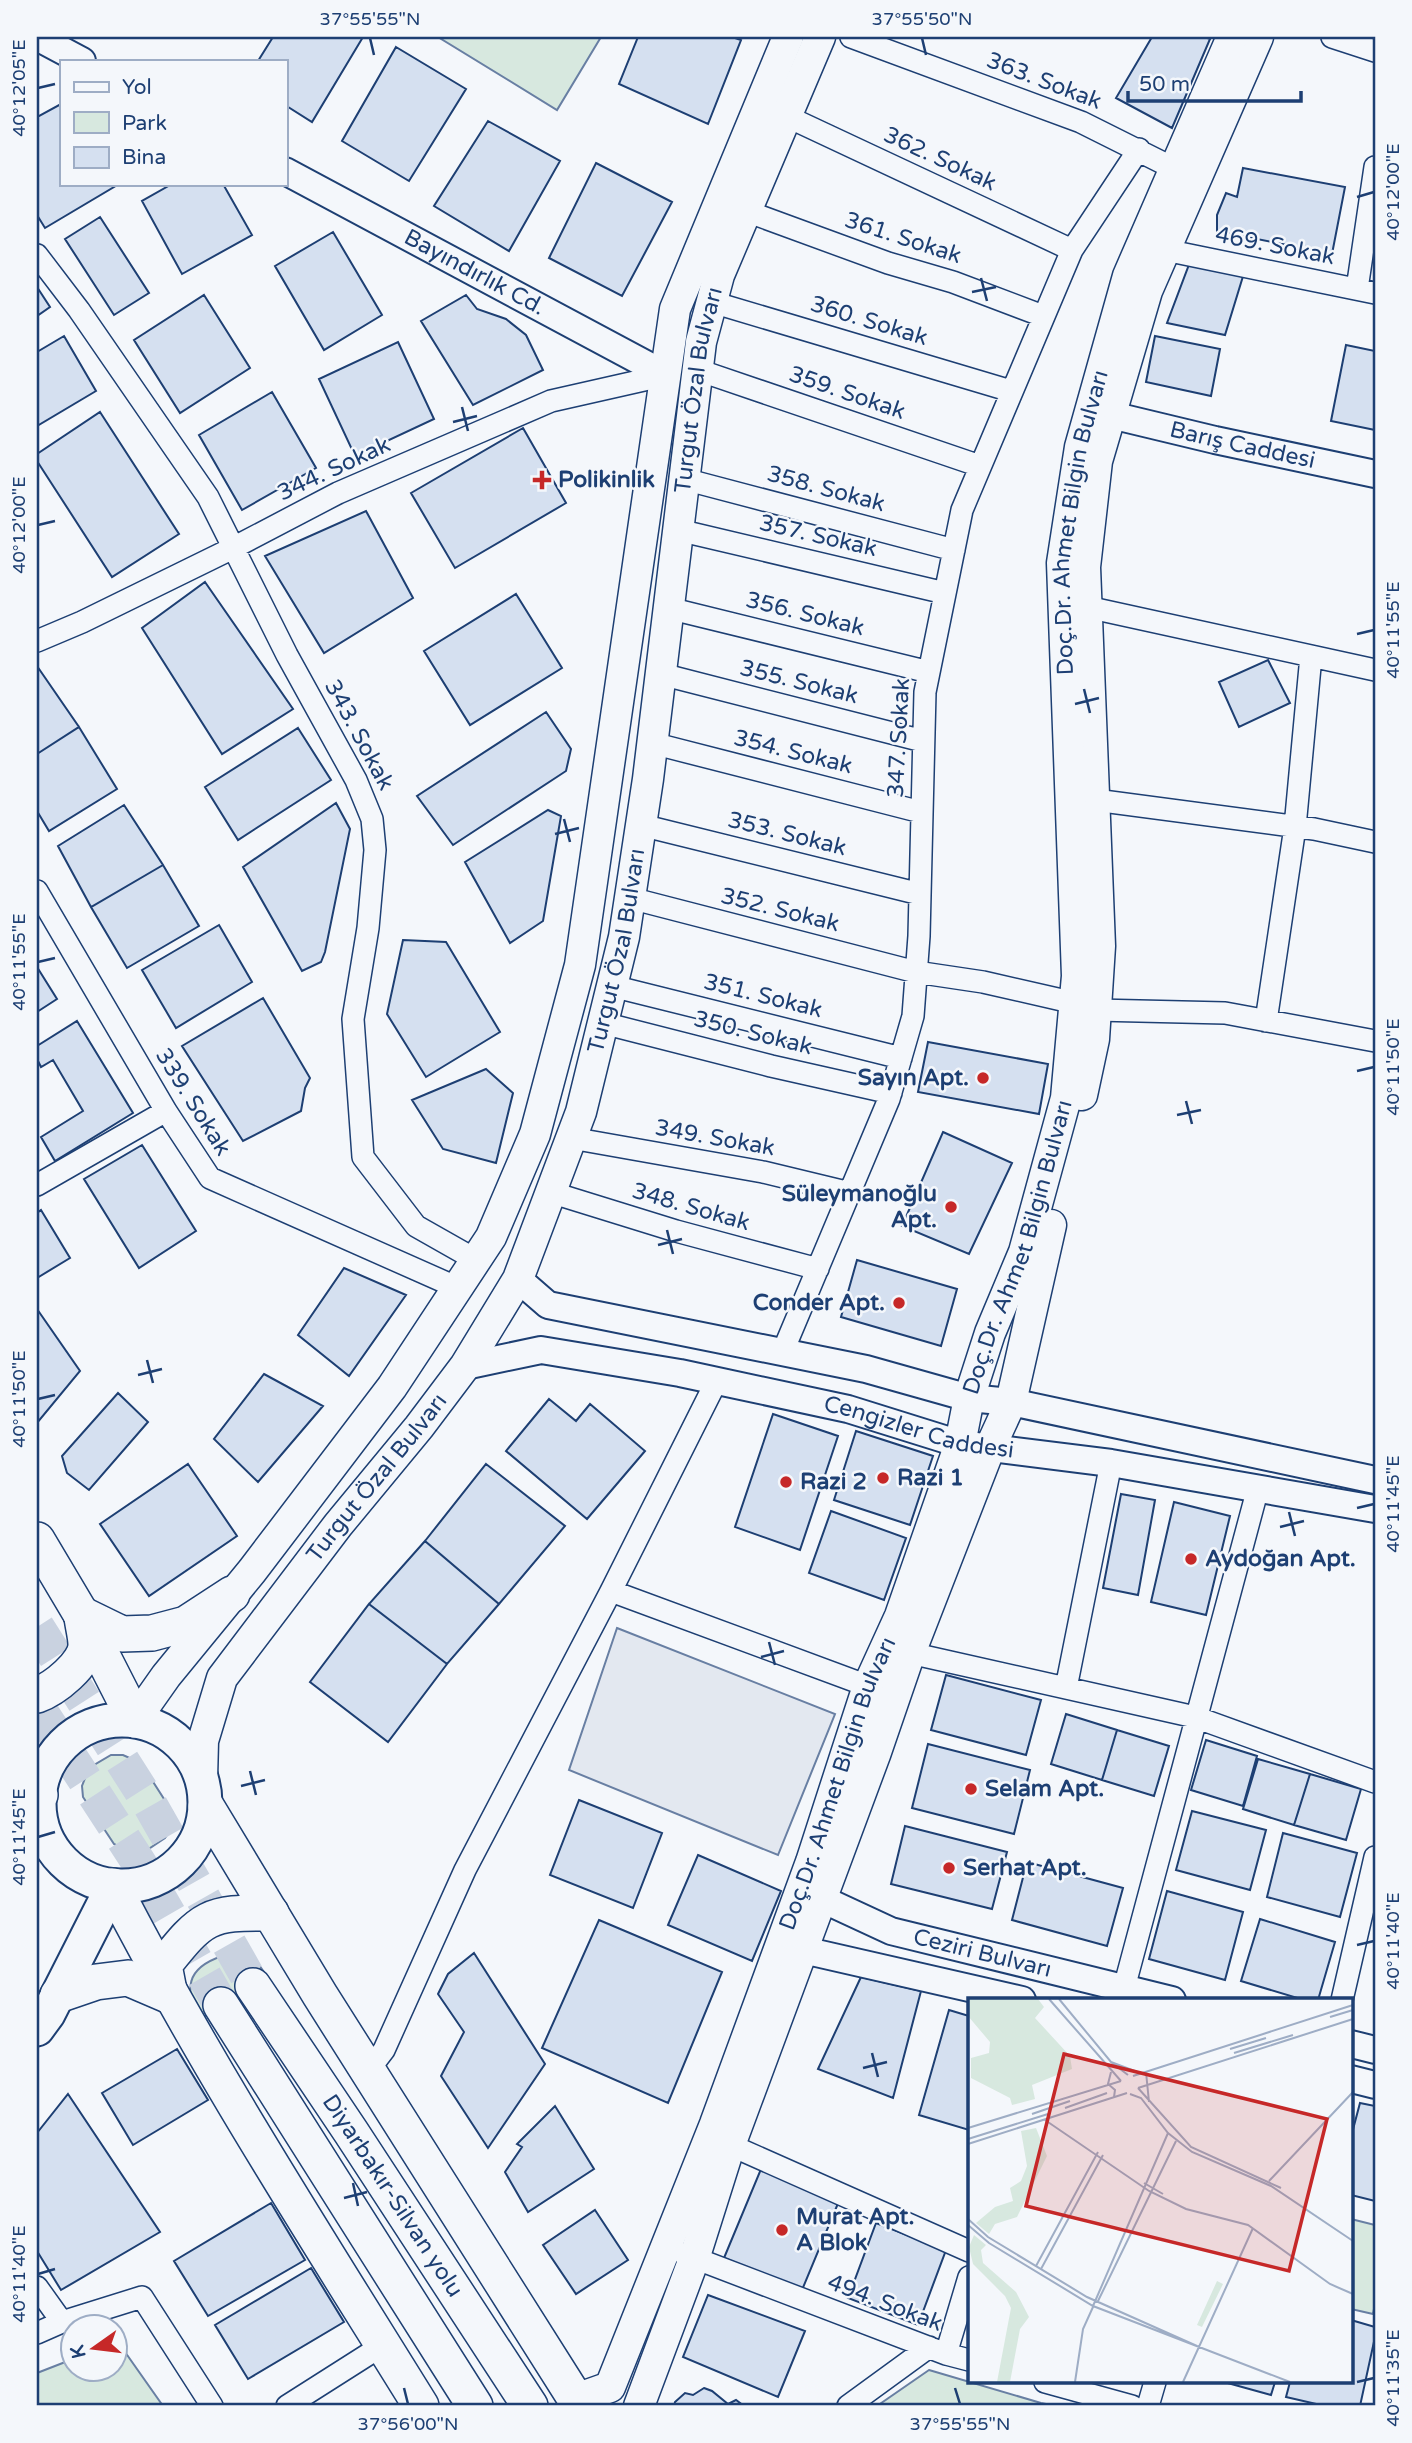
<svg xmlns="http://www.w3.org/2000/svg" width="1412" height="2443" viewBox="0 0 1412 2443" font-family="'Varela Round',sans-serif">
  <rect width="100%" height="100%" fill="#f4f7fb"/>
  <path fill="#d7e8df" stroke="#687fa3" stroke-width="2" d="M438 37H601L557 110Z
    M111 1755H123L141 1763 173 1813 171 1829 165 1838 150 1848 140 1851H127L114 1844 83 1797 82 1786 89 1768Z
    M222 1956H245L255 1959 266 1975 196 2022C187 1988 184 1969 222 1956Z
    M1351 2219 1375 2225V2304L1373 2314 1351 2309Z
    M118 2342 163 2406H37V2373L73 2359 74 2370H116V2343Z
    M929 2370 1041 2403 1056 2406H877Z"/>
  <path fill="#e3e8f0" stroke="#687fa3" stroke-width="2" d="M617 1628 835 1714 778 1855 569 1770Z"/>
  <path fill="#d5e0f0" stroke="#1d3f73" stroke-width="2" d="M273 37H363L312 122 285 105V61H258Z
    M638 37H732L741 40 708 124 619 84Z
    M1152 37H1205L1210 39 1172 128 1116 98Z
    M396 47 466 89 409 181 342 141Z
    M61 104V184H119L45 228 37 215V117Z
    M488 121 560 161 509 251 434 206Z
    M596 163 672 202 622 296 549 258Z
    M1243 168 1345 187 1332 254 1217 231V215L1226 193 1237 197Z
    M172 184H223L252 235 182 274 142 201Z
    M100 217 149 293 114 315 65 239Z
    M333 232 382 315 324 350 275 266Z
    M1190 262 1244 273 1225 335 1167 323Z
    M37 287 50 307 37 316Z
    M204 295 250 368 180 413 134 340Z
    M466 295 477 309 506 319 526 335 543 370 473 405 421 321Z
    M64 336 96 391 37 426V352Z
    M1155 336 1220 349 1211 396 1146 382Z
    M398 342 434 419 355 456 319 379Z
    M1346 345 1375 351V430L1331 421Z
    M272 392 316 468 242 510 199 435Z
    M100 412 179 534 112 577 37 461V454Z
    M523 428 566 503 455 568 411 493Z
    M366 511 413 598 324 653 265 556Z
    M205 582 293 709 222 754 142 628Z
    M516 594 562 668 470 725 424 651Z
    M1268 660 1290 703 1239 727 1219 682Z
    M37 666 79 727 37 754Z
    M546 712 571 749 566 771 453 845 417 796Z
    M79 727 117 789 49 831 37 811V754Z
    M298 728 331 780 238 840 205 787Z
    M336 803 350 829 325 952 321 962 302 971 243 867Z
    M124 805 163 865 91 907 58 846Z
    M548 810 561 816 543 921 510 943 465 862Z
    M163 865 199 926 127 968 91 907Z
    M219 925 252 982 176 1028 142 970Z
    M403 940 446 942 500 1032 426 1077 387 1014Z
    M37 967 57 999 37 1012Z
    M263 998 310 1078 305 1088 301 1111 243 1141 182 1046Z
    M77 1021 133 1113 55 1161 41 1137 83 1111 53 1060 41 1067 37 1059V1046Z
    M928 1042 1048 1064 1039 1114 918 1092Z
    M486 1069 513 1093 496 1163 443 1149 412 1100Z
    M943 1132 1012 1163 969 1254 902 1226Z
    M142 1145 196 1231 139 1268 84 1179Z
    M41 1210 70 1258 37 1278V1213Z
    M857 1260 957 1289 941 1346 841 1317Z
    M344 1268 406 1295 349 1376 298 1335Z
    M37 1309 80 1371 37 1423Z
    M264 1374 323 1406 258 1482 214 1439Z
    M118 1393 148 1422 89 1490 67 1473 62 1456Z
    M549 1399 576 1421 590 1404 645 1451 587 1519 506 1451Z
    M773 1414 838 1436 800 1550 735 1527Z
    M856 1431 933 1456 910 1525 834 1500Z
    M188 1464 237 1536 149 1596 100 1524Z
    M486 1464 565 1526 499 1604 425 1541Z
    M1121 1494 1155 1500 1138 1595 1103 1588Z
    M1174 1502 1230 1516 1206 1615 1151 1602Z
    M831 1511 906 1538 884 1600 809 1573Z
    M425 1541 499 1604 447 1664 369 1604Z
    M369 1604 447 1664 388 1742 310 1682Z
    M946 1675 1041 1700 1026 1755 931 1730Z
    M1066 1714 1117 1730 1102 1780 1051 1764Z
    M1117 1730 1169 1746 1154 1796 1102 1780Z
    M1206 1740 1257 1756 1243 1806 1191 1790Z
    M928 1744 1030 1770 1014 1834 912 1808Z
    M1258 1759 1310 1774 1294 1825 1243 1809Z
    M1310 1774 1361 1789 1346 1840 1294 1825Z
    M579 1800 662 1833 633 1908 550 1875Z
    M1192 1811 1266 1830 1250 1890 1176 1870Z
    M905 1826 1007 1852 992 1909 891 1884Z
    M1283 1833 1357 1853 1340 1917 1267 1897Z
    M698 1855 781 1891 752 1961 668 1925Z
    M1027 1862 1123 1888 1107 1946 1012 1920Z
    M1167 1891 1243 1912 1225 1980 1149 1959Z
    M1260 1919 1335 1942 1318 2000H1304L1241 1981Z
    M599 1920 722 1972 668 2103 542 2048Z
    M474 1953 545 2064 488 2148 441 2076 464 2032 438 1994 448 1974Z
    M861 1977 921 1991 893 2098 818 2069Z
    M949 2010 969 2016V2130L919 2115Z
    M177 2049 208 2100 133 2145 102 2093Z
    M68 2094 160 2232 61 2290 37 2251V2133Z
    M1360 2103 1375 2106V2201L1351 2195V2137Z
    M555 2106 594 2169 528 2212 505 2172 522 2147 517 2144Z
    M761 2169 839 2201 802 2290 724 2258Z
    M271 2203 305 2260 208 2316 174 2261Z
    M595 2210 628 2260 576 2294 543 2245Z
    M876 2223 946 2250 918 2325 848 2298Z
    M311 2268 344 2322 248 2379 215 2325Z
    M708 2295 805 2331 778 2397 683 2357Z
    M1351 2320 1375 2327V2337L1360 2406H1325L1286 2397 1290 2382H1351Z
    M1224 2382H1275L1271 2395Z
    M704 2388 712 2391 728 2404 736 2400 744 2406H674L675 2402 685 2393 693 2395Z"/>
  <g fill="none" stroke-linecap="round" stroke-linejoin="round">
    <path stroke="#c9d2e0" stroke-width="35" stroke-dasharray="35 18" stroke-linecap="butt" d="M37 1627 149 1803 253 1986
      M37 1706 139 1863 221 2005"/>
    <g stroke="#1d3f73" stroke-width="24">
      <path id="minor" d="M851 37 1081 122 1175 169
        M1332 37 1375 51
        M786 116 1072 250
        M746 211 888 263 953 282 1043 316
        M1165 250 1375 293
        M37 255 79 310 208 497 287 655 356 780 372 819 375 850 368 928 353 1019 363 1157 416 1226 476 1260
        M1357 289 1375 167
        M712 302 1011 391
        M698 370 980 466
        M684 479 954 550
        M678 530 945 593
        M1087 607 1375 670
        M668 608 929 672
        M37 641 82 622 233 548 338 493 551 401 666 375
        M661 674 923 741
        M652 743 921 812
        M1095 800 1314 829 1375 842
        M641 825 920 894
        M37 891 166 1111 210 1178 458 1288
        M630 898 916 972 983 982 1075 1003
        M612 986 901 1058
        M1096 1010 1225 1013 1375 1041
        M1266 1021 1295 827 1311 656
        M603 1023 771 1066 891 1093
        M571 1138 763 1172 850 1193
        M37 1185 166 1111
        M550 1192 676 1231 818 1269
        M783 1351 889 1099 913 1016 919 936 925 692 962 510 1072 250 1139 149
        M611 1591 868 1686
        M910 1653 1195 1717 1375 1782
        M1066 1688 1111 1463
        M1124 1988 1258 1488
        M1342 2000 1375 1857
        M368 2071 384 2050 465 1870 611 1591 716 1382
        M730 2145 969 2251
        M684 2254 946 2354 969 2360
        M37 2287 62 2322
        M37 2333 62 2322 142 2297 212 2406
        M946 2354 969 2277
        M1045 2382 1132 2406
        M287 2406 383 2345
        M848 2406 929 2347
        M1148 2406 1155 2382"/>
    </g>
    <g stroke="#1d3f73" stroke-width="30">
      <g id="tertiary">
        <path d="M37 37 82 61"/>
        <path id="s1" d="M285 171 666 375"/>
        <path id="s2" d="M1111 415 1215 440 1375 474"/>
        <path d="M518 1279 548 1305 866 1369 969 1398 1011 1402 1375 1480"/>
        <path id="s3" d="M465 1366 541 1350 680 1373 848 1409 960 1444 1111 1463 1375 1509"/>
        <path id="s4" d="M805 1887 822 1899 891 1931 1172 2000"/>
        <path d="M784 1940 803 1950 1022 2000"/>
        <path d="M1351 2044 1375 2050"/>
        <path d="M1351 2079 1375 2085"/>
      </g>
    </g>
    <g stroke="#1d3f73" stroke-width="33">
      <g id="secondary">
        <path d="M1082 1095 1094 1039 1100 946 1085 567 1097 461 1147 291 1258 37"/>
        <path d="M135 1720 166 1676 252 1571 392 1387 491 1237 535 1134 580 965 675 309 788 37"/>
        <path id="s5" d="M202 1779 203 1741 222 1678 338 1525 419 1427 465 1366 518 1279 581 1112 624 937 648 779 701 342 719 275 820 37"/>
        <path id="s6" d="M576 2399 610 2387 715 2124 811 1862 868 1686 900 1616 960 1444 969 1398 990 1333 1024 1252 1066 1098 1077 976 1062 563 1080 447 1128 276 1232 37"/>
        <path d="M639 2406 694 2259 730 2145 876 1752 910 1653 989 1450 1011 1402 1051 1225"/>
      </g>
    </g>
    <g stroke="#1d3f73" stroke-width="37">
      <path id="primary" d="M39 1803a83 83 0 1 1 166 0a83 83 0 1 1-166 0Z
        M37 2029 48 2014 113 1886"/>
    </g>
    <g stroke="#1d3f73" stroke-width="38">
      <g id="trunk">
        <path d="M37 1540 81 1614 135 1720"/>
        <path d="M81 1614 122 1634 152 1633 186 1624 232 1594"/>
        <path d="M37 1695C54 1689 86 1664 86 1645 86 1636 83 1626 82 1617"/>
        <path d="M37 1790 40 1795"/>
        <path d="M206 1806 320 1995 580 2406"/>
        <path d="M113 1886C205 2065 315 2235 421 2406"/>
        <path id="s7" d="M253 1986 351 2132 530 2406"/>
        <path d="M58 1995 96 1982 128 1978 170 1996"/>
        <path d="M170 1996 164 1965C202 1917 208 1912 271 1913"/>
        <path d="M221 2005 475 2406"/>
      </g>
    </g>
    <use href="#minor" stroke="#f4f7fb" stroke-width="21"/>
    <use href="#tertiary" stroke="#f4f7fb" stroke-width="26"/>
    <use href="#secondary" stroke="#f4f7fb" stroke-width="30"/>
    <use href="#primary" stroke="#f4f7fb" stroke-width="33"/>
    <use href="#trunk" stroke="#f4f7fb" stroke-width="35"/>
  </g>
  <path fill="none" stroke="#1d3f73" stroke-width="2.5" d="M370 38 374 55M922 38 926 55M38 88 55 84M1357 197 1374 192M981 278 987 301M972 292 996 287M462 407 468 431M453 422 477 416M38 525 55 521M1357 634 1374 630M1084 689 1090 713M1075 704 1099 698M564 819 570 842M555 834 579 828M38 962 55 958M1357 1071 1374 1067M1186 1101 1192 1124M1177 1115 1201 1110M667 1230 673 1254M658 1245 682 1239M147 1360 153 1383M138 1375 162 1369M38 1399 55 1395M1357 1508 1374 1504M1289 1512 1295 1536M1280 1527 1304 1521M769 1642 775 1665M761 1657 784 1651M250 1771 256 1795M241 1786 265 1780M38 1837 55 1832M1357 1945 1374 1941M872 2053 878 2077M863 2068 887 2062M353 2183 358 2206M344 2198 367 2192M38 2274 55 2269M1357 2382 1374 2378M404 2388 408 2404M955 2388 960 2404"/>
  <g fill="#c62828" stroke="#f4f7fb" stroke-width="2.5">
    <path d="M538.5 469.5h7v7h7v7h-7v7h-7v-7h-7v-7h7z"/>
    <circle cx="983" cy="1078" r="7"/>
    <circle cx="951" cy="1207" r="7"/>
    <circle cx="899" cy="1303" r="7"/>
    <circle cx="883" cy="1478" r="7"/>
    <circle cx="786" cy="1482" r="7"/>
    <circle cx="1191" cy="1559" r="7"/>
    <circle cx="971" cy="1789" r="7"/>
    <circle cx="949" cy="1868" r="7"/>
    <circle cx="782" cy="2230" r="7"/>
  </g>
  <g text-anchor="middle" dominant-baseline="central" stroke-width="5" stroke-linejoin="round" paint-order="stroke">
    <g font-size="23" fill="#1d3f73" stroke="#f4f7fb">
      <text transform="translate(1044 81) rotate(21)">363. Sokak</text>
      <text transform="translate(940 159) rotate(25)">362. Sokak</text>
      <text transform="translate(903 238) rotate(18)">361. Sokak</text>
      <text transform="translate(1275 246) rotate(11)">469. Sokak</text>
      <text stroke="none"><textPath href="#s1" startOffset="215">Bayındırlık Cd.</textPath></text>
      <text transform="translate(869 321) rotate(17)">360. Sokak</text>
      <text stroke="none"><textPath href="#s5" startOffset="1512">Turgut Özal Bulvarı</textPath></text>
      <text transform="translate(847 393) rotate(19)">359. Sokak</text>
      <text stroke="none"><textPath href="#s2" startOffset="135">Barış Caddesi</textPath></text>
      <text transform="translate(334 469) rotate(-25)">344. Sokak</text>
      <text transform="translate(826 489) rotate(15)">358. Sokak</text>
      <text stroke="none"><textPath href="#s6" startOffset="1983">Doç.Dr. Ahmet Bilgin Bulvarı</textPath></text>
      <text transform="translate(818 536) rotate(13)">357. Sokak</text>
      <text transform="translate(805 614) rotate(14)">356. Sokak</text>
      <text transform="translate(799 682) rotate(14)">355. Sokak</text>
      <text transform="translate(359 735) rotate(62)">343. Sokak</text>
      <text transform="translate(899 738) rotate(-87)">347. Sokak</text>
      <text transform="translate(793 752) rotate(14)">354. Sokak</text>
      <text transform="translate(787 834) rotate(14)">353. Sokak</text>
      <text transform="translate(780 910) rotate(14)">352. Sokak</text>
      <text stroke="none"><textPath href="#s5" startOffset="945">Turgut Özal Bulvarı</textPath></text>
      <text transform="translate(763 996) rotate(14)">351. Sokak</text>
      <text transform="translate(753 1033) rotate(14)">350. Sokak</text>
      <text transform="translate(193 1102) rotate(58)">339. Sokak</text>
      <text transform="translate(715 1138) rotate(10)">349. Sokak</text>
      <text transform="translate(691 1207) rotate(16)">348. Sokak</text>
      <text stroke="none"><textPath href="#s6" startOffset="1248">Doç.Dr. Ahmet Bilgin Bulvarı</textPath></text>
      <text stroke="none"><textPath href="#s3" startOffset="464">Cengizler Caddesi</textPath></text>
      <text stroke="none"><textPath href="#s5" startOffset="357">Turgut Özal Bulvarı</textPath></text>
      <text stroke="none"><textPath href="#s6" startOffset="681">Doç.Dr. Ahmet Bilgin Bulvarı</textPath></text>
      <text stroke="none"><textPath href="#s4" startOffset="191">Ceziri Bulvarı</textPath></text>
      <text stroke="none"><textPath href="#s7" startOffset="252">Diyarbakır-Silvan yolu</textPath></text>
      <text transform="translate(885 2303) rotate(21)">494. Sokak</text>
    </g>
    <g font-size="23" font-weight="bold" fill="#1d3f73" stroke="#f4f7fb" text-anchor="start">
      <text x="558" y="480">Polikinlik</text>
      <text x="969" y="1078" text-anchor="end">Sayın Apt.</text>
      <text x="937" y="1194" text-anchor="end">Süleymanoğlu<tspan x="937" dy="26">Apt.</tspan></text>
      <text x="885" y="1303" text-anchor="end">Conder Apt.</text>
      <text x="897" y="1478">Razi 1</text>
      <text x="800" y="1482">Razi 2</text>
      <text x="1205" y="1559">Aydoğan Apt.</text>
      <text x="985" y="1789">Selam Apt.</text>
      <text x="963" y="1868">Serhat Apt.</text>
      <text x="796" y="2217">Murat Apt.<tspan x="796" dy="26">A Blok</tspan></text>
    </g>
  </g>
  <g transform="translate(968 1998)">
    <rect width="385" height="385" fill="#f4f7fb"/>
    <path d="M0 1H70L76 9 67 20 102 58 104 71 64 87 67 101 44 107 42 100 3 80V60L21 55 22 44 0 18ZM68 130 79 158 49 219 27 226 21 236 8 225 27 209 45 203 42 190 53 183 59 168 53 133ZM6 237 18 247 13 252 15 265 48 294 61 319 52 331 42 384H29L43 310 37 298 5 266 1 249ZM249 283 255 286 234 329 229 327Z" fill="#d7e8df"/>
    <path fill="none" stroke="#9eadc5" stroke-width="2" d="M81 1 153 83M91 1 143 64 160 77M362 19 385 12M262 51 298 40M266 55 325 37M143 64 172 75M143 74 140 86 147 92 146 99M178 74 181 104M165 78 385 7M170 90 223 149 313 190M170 90 385 21M162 96 173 100 200 135 224 154 303 188 385 243M97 110 139 95M64 116 102 103M77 122 181 193 218 211 280 227 362 286 385 296M0 130 153 83M0 141 80 116M0 146 159 95M301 183 385 94M176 185 195 196M0 221 20 239 119 299 229 348M0 227 21 245 125 308 322 384M68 268 130 154M73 271 135 157M130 303 208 143M125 308 200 135M107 384 115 331 125 309M215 384 285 230"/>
    <path fill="#c62828" fill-opacity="0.15" stroke="#c62828" stroke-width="3.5" d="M96 56 359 121 321 273 58 208Z"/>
    <rect width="385" height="385" fill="none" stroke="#1d3f73" stroke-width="3.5"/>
  </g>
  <rect width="1412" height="2443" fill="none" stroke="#f4f7fb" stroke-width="77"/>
  <rect x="60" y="60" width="228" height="126" fill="#f4f7fb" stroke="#9eadc5" stroke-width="2"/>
  <rect x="74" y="82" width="35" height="10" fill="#f4f7fb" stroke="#9eadc5" stroke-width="2"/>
  <text x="122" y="94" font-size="21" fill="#1d3f73">Yol</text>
  <rect x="74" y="112" width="35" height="21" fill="#d7e8df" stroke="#9eadc5" stroke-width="2"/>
  <text x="122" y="130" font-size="21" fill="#1d3f73">Park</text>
  <rect x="74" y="147" width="35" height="21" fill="#d5e0f0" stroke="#9eadc5" stroke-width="2"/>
  <text x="122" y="164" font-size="21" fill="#1d3f73">Bina</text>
  <g transform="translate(94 2348) rotate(256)"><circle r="33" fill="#f4f7fb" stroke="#9eadc5" stroke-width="2"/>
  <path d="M0-5L12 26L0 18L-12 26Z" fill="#c62828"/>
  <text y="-10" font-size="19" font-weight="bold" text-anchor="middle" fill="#1d3f73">K</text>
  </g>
  <path d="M1128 91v10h173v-10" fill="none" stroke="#1d3f73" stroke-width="3.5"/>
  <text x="1139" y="91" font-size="21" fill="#1d3f73" stroke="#f4f7fb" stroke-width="5" paint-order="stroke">50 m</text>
  <rect x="38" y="38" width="1336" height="2366" fill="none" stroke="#1d3f73" stroke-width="2.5"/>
  <g font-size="18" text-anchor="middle" fill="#1d3f73">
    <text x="370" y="25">37°55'55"N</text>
    <text x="922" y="25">37°55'50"N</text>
    <text transform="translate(19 88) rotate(-90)" y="6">40°12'05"E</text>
    <text transform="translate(1393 192) rotate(-90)" y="6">40°12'00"E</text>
    <text transform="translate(19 525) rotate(-90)" y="6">40°12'00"E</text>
    <text transform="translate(1393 630) rotate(-90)" y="6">40°11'55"E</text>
    <text transform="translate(19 962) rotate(-90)" y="6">40°11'55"E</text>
    <text transform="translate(1393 1067) rotate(-90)" y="6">40°11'50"E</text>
    <text transform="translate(19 1399) rotate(-90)" y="6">40°11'50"E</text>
    <text transform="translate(1393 1504) rotate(-90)" y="6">40°11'45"E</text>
    <text transform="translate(19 1837) rotate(-90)" y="6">40°11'45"E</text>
    <text transform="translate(1393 1941) rotate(-90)" y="6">40°11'40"E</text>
    <text transform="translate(19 2274) rotate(-90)" y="6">40°11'40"E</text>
    <text transform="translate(1393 2378) rotate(-90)" y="6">40°11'35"E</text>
    <text x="408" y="2430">37°56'00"N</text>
    <text x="960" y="2430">37°55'55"N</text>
  </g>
</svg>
